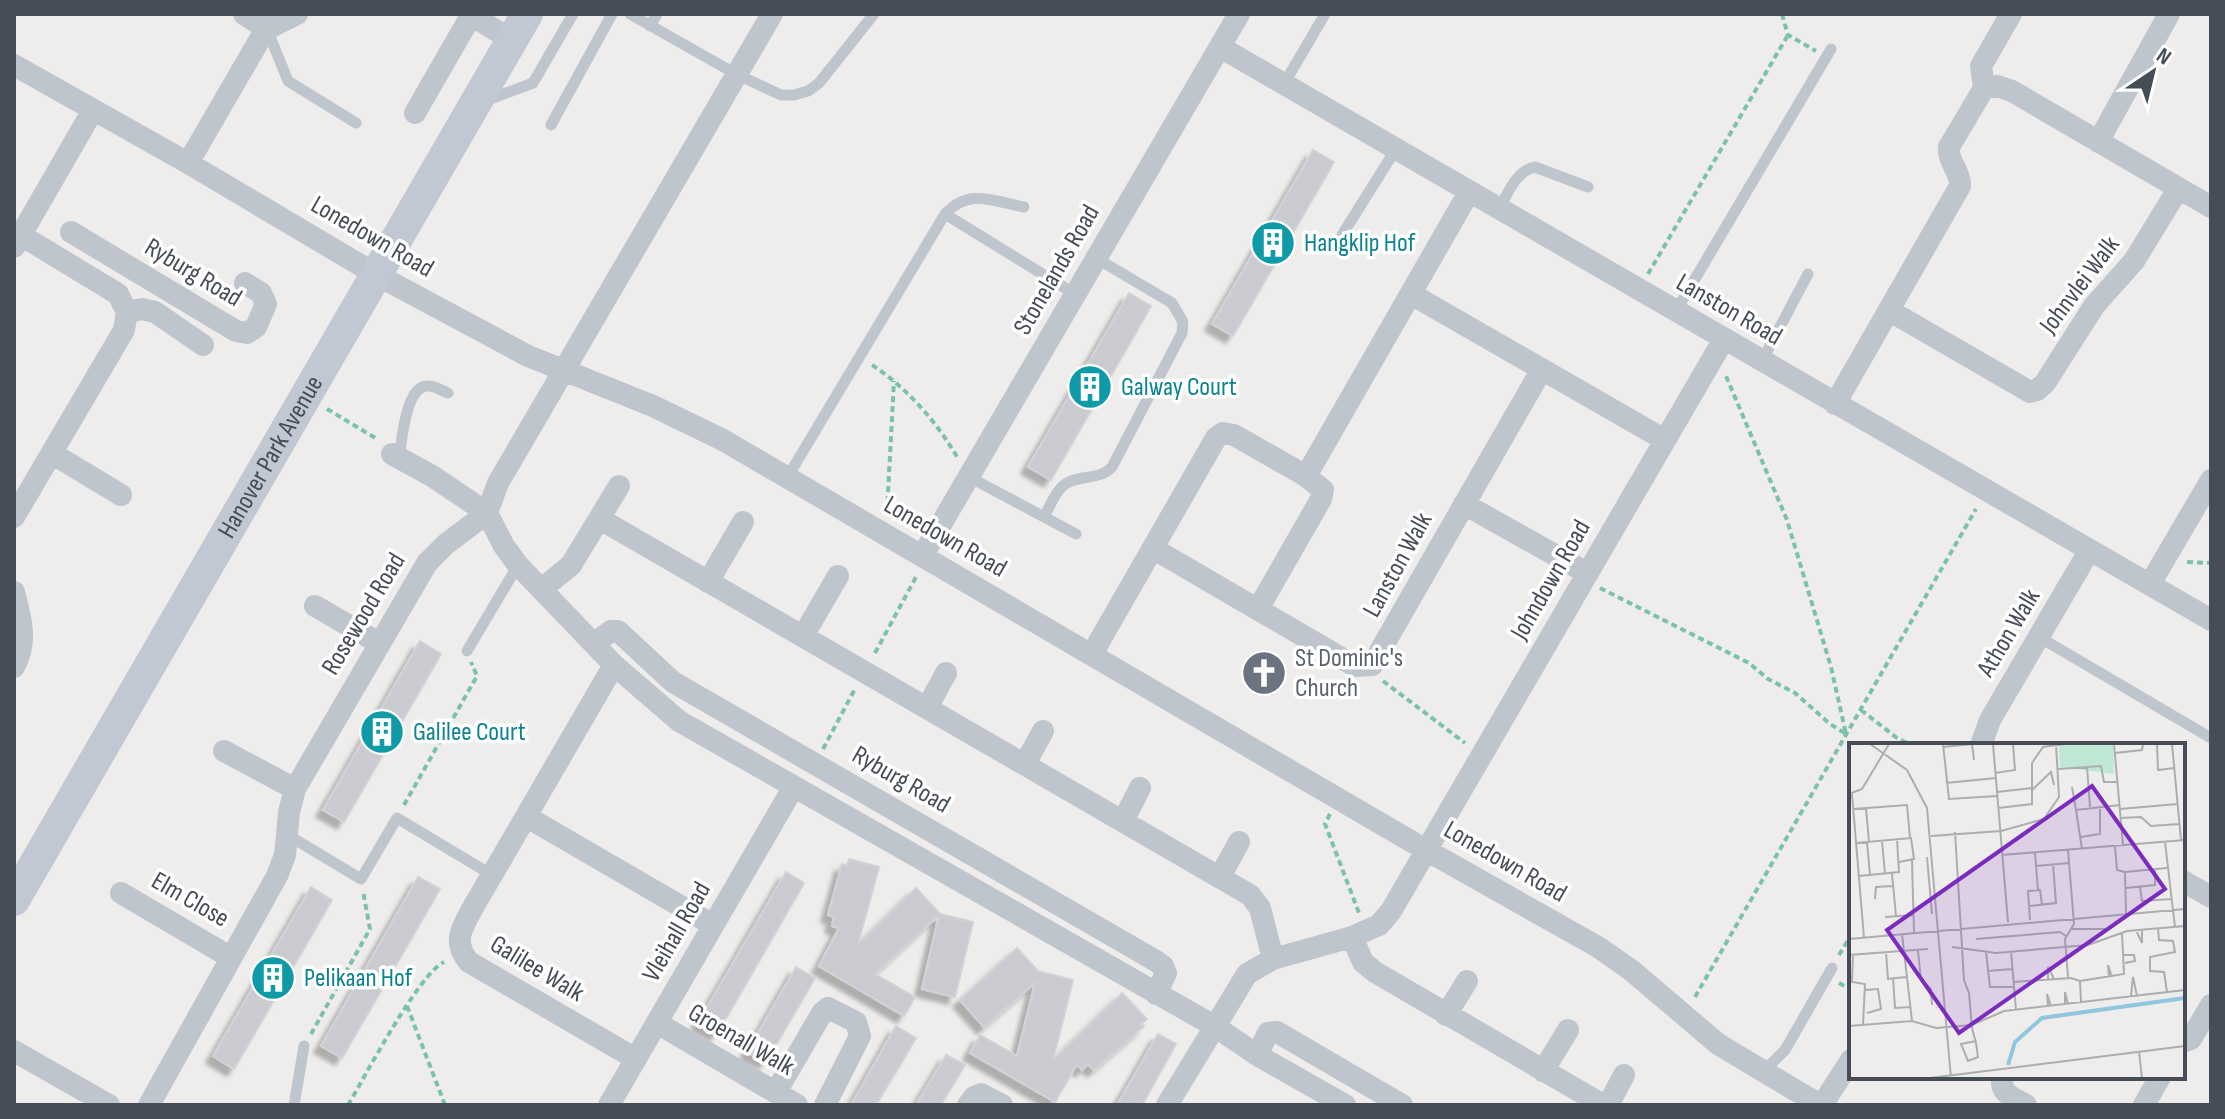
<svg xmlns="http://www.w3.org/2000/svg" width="2225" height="1119" viewBox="0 0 2225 1119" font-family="'Sofia Sans Condensed',sans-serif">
  <defs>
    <filter id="shadow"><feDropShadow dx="-7" dy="7" stdDeviation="2" flood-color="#0004"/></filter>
  </defs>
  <rect width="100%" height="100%" fill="#efedec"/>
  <path fill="#cacbd1" stroke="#d1d2d7" stroke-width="2" filter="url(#shadow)" d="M1313 150 1334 162 1233 336 1212 324Z
    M1129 293 1151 306 1051 480 1028 467Z
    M420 641 441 654 344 822 323 810Z
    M849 859 879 867 858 944 916 888 940 914 973 922 955 997 922 989 939 915 875 974 915 997 904 1016 819 966 839 928 832 926 834 917 828 915 842 864 847 866Z
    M786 872 804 883 717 1034 698 1023Z
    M418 877 440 889 342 1058 321 1046Z
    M311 887 332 900 234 1069 213 1056Z
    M1017 948 1038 971 1073 980 1053 1060 1122 993 1147 1019 1141 1024 1144 1026 1094 1070 1088 1064 1082 1070 1077 1064 1055 1102 970 1053 980 1035 1017 1056 1035 983 984 1027 960 1000Z
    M796 967 815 978 766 1062 747 1052Z
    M896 1026 916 1038 876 1105H851Z
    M1158 1034 1176 1044 1142 1105H1117Z
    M946 1055 965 1065 941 1105H916Z"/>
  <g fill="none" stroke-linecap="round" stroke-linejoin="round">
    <path stroke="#7bc2a8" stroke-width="4" stroke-dasharray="6 4" stroke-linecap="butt" d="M1782 14 1788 35 1816 51
      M1648 274 1788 35
      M872 365C906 387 937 422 957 457
      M327 409 377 439
      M887 512 894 381
      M2187 562 2211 563
      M1600 588 1749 663 1768 679 1795 693 1830 724 1846 734 1831 667 1787 520 1726 376
      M875 653 916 577
      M1383 681 1465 743
      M1861 710 1897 738 1911 745
      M823 749 855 689
      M404 805 477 676 471 662
      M1330 814 1325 824 1359 913
      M1839 955 1851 935
      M1839 983 1851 990
      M1695 997 1976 509
      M407 1006 445 1105
      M311 1034 370 929 363 891
      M348 1105C366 1075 418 975 444 962"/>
    <path stroke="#bfc5cd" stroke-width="11" d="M630 14 736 74 781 95H794L808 91 819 83 874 14
      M650 26 657 14
      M267 29 288 81 356 123
      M1284 84 1325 14
      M485 101 533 83 573 14
      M551 125 612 14
      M1499 209C1508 193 1516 171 1535 167L1588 187
      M945 214 1075 294
      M1342 235 1396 149
      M1676 311 1831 49
      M1762 361 1808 274
      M399 458C402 442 405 384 429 386 435 386 443 391 448 393
      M969 477 1076 534
      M787 478 945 214C969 188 993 201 1024 207
      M1044 517C1049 508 1053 497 1060 489 1072 473 1099 482 1112 467L1182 333 1183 322 1172 303 1096 258
      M2039 637 2211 738
      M467 651 518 565
      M286 834 361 879 397 818 492 875
      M1763 1072 1785 1050 1832 968
      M294 1105 304 1046"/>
    <path stroke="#bfc5cd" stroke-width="22" d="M244 14 267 29
      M2011 14 1981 66 1984 88 1997 86 2012 91 2211 207
      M471 15 512 40
      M1220 47 2211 620
      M14 65 188 163 377 275 528 356 653 406 723 440 1426 850 1598 947 1631 970 1718 1044 1820 1105
      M415 113 472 14
      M2098 142 2169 14
      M188 163 260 39 267 29 297 14
      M14 231 118 294 127 312 124 330 14 517
      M71 232 236 331 247 333 256 327 266 304 261 293 245 283
      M14 247 93 110
      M1411 294 1665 440
      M1890 311 2030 392 2037 390 2045 383 2094 306 2134 261 2178 189
      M127 312 142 309 155 312 203 345
      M1835 404 1960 186C1961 172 1947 161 1949 147L1984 88
      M53 454 121 495
      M392 454 432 476 487 513 504 546 518 565 614 665 679 721 1216 1027 1257 1055 1345 1105
      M1306 476 1469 192
      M1464 504 1587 573
      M600 519 1250 895 1260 908 1273 959
      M1154 549 1355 666 1372 665 1542 369
      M923 555 1239 14
      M708 582 743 522
      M2150 584 2211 480
      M543 588 571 565 619 486
      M14 592C21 619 28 642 14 667
      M315 606 379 643
      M803 636 838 576
      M594 644 611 631H618L673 682 1156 961 1163 966 1166 973 1156 994
      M1092 654 1216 438 1223 433 1234 435 1306 476 1323 490 1321 499 1258 609
      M614 665 475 904C463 926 451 941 469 962L636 1059
      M927 708 946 673
      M1981 745 1990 720 2089 551
      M224 751 295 789
      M1025 764 1043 731
      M527 817 713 925
      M1123 821 1140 788
      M1220 877 1239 842
      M2183 881 2211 897
      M121 893 230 957
      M1352 937 1363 962 1375 972 1603 1105
      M1446 1015 1467 981
      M657 1023 797 1105
      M2183 1042 2191 1039 2211 1005
      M14 1051 109 1105
      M1257 1055 1268 1033 1277 1032 1402 1105
      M1543 1071 1568 1030
      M2003 1077C1998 1093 2014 1098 2026 1105
      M776 1092 822 1013 828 1008 856 1022 860 1036 825 1105
      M149 1105 277 876 285 855 289 812 295 789 427 563 446 544 487 513 498 483 772 14
      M609 1105 793 788
      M968 1105 974 1097 981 1094 1002 1105
      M1167 1105 1247 974 1273 959 1352 937 1379 925 1391 911 1724 339
      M1608 1105 1624 1075
      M1822 1105 1851 1060
      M2144 1105 2160 1077"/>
    <path stroke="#c1c7d3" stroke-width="32" id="s1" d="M14 900 527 14"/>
  </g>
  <defs>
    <g id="building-disc" transform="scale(2.3)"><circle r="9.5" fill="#0f9aa8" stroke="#fff"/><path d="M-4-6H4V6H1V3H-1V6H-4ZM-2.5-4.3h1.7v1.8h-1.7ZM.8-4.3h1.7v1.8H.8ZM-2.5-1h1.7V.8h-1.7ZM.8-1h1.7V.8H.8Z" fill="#fff"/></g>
    <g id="church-disc" transform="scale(2.3)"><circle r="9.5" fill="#6b7280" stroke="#fff"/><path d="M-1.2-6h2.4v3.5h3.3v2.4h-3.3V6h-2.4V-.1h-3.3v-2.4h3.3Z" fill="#fff"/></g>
  </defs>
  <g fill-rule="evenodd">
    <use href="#building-disc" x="1273" y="243"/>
    <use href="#building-disc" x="1090" y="387"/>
    <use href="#church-disc" x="1264" y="673"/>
    <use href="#building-disc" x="382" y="732"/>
    <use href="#building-disc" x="273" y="978"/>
  </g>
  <g text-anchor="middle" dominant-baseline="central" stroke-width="7" stroke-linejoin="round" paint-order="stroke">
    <g font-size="26" fill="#474d57" stroke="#fff">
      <text transform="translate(372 237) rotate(30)">Lonedown Road</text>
      <text transform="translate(1057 270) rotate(-60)">Stonelands Road</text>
      <text transform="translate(193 273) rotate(31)">Ryburg Road</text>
      <text transform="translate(2080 285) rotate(-53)">Johnvlei Walk</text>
      <text transform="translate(1729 310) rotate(30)">Lanston Road</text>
      <text stroke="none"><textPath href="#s1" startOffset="512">Hanover Park Avenue</textPath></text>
      <text transform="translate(945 537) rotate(30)">Lonedown Road</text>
      <text transform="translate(1398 565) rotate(-61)">Lanston Walk</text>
      <text transform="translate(1551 580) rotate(-60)">Johndown Road</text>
      <text transform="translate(364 614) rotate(-59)">Rosewood Road</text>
      <text transform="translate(2009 633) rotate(-59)">Athon Walk</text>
      <text transform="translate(901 780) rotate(30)">Ryburg Road</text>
      <text transform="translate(1505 862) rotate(30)">Lonedown Road</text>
      <text transform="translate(190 900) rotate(30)">Elm Close</text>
      <text transform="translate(677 932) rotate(-60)">Vleihall Road</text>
      <text transform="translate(537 969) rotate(31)">Galilee Walk</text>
      <text transform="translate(741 1040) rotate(30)">Groenall Walk</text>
    </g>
    <g font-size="26" fill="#0d838f" stroke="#fff" text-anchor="start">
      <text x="1304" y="243">Hangklip Hof</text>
      <text x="1121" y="387">Galway Court</text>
      <text x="413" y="732">Galilee Court</text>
      <text x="304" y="978">Pelikaan Hof</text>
    </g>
    <g font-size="26" fill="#5b616d" stroke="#fff" text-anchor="start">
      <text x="1295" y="658">St Dominic's<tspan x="1295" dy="30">Church</tspan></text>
    </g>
  </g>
  <g transform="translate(1849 743)">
    <rect width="336" height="336" fill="#efedec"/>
    <path d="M264 1 265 31 211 24 210 2Z" fill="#bfe8d4"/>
    <path fill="none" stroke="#91c6e0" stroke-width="4" d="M159 322 166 299 193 275 336 255"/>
    <path fill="none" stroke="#acadb0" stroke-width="2" d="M21 1 58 27 78 65 102 335M94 1 100 56 148 53M144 1 159 179M265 1 274 102M308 1 309 27 325 25M323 1 332 97M94 4 123 1 125 17M266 10 293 7 294 1M238 24 241 64M209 26 252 23 255 39H269M146 30 166 27 164 1M97 40 147 35M223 44 227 67 271 62M183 47 202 29 205 42M148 49 183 45M0 51 13 46 40 1M3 51 15 195M17 65 20 99M149 65 183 61V20L194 4 216 1M4 66 58 62 61 95M271 66 328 61M227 67 233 106M272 75 292 74 302 83 330 81M106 89 115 237 120 250 123 285 127 300 129 314 119 318 112 301 127 298M82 93 152 88 195 76 210 54 207 1M232 94 251 91V64M33 98 36 131M18 99 21 132M316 99 326 184M7 100 62 95 65 116 50 119M266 103 268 127 276 129 277 171M186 110 189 147M153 112 336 97M78 114 83 171M63 117 65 190M187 123 220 120M276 129 318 125M43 131 47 173M10 133 50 129 48 96M291 144 293 158 323 156M277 145 306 142V126M26 156 27 144 44 143M180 163 207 160 204 121M36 174 64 172M181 177 179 148 191 147 193 162M309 185 310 197 324 198 326 209 301 214V228L315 229 318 249M223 186H258M287 187 293 200V187M53 191 63 278M0 196 336 166M127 196 211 189 217 193M103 204 147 210 239 202 278 188 336 183M69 208 72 237M162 208 167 267M37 209 39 236 57 234M137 209 141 244H165M0 212 79 206M4 212 3 239 16 241 14 282M275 212H285L286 218 276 220M139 228 163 226M219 234 216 196 225 181 219 107M260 234 259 222 263 234M44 235 46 265 62 264M199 236V224L205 236M72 237 82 246 83 262M231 238 275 231 273 190M164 239 222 235 231 238 232 259M16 247 29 246 32 266 18 270M282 253 284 234 288 253M216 261V249L219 261M199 263 198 251 202 263M0 283 63 278 87 285 123 282 155 268 336 247M290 309 293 335M81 335 336 303"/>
    <path fill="#7b2cbf" fill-opacity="0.15" stroke="#7b2cbf" stroke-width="4" d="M243 43 316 146 110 290 38 187Z"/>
    <rect width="336" height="336" fill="none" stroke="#474d57" stroke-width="4"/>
  </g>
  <rect width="2225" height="1119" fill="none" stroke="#474d57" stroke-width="32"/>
  <g transform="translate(2153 72) rotate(35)" stroke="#ffffff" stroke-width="6" paint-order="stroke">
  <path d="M0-6L14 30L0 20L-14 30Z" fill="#474d57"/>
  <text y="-12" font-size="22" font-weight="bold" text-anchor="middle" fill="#474d57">N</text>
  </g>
</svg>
